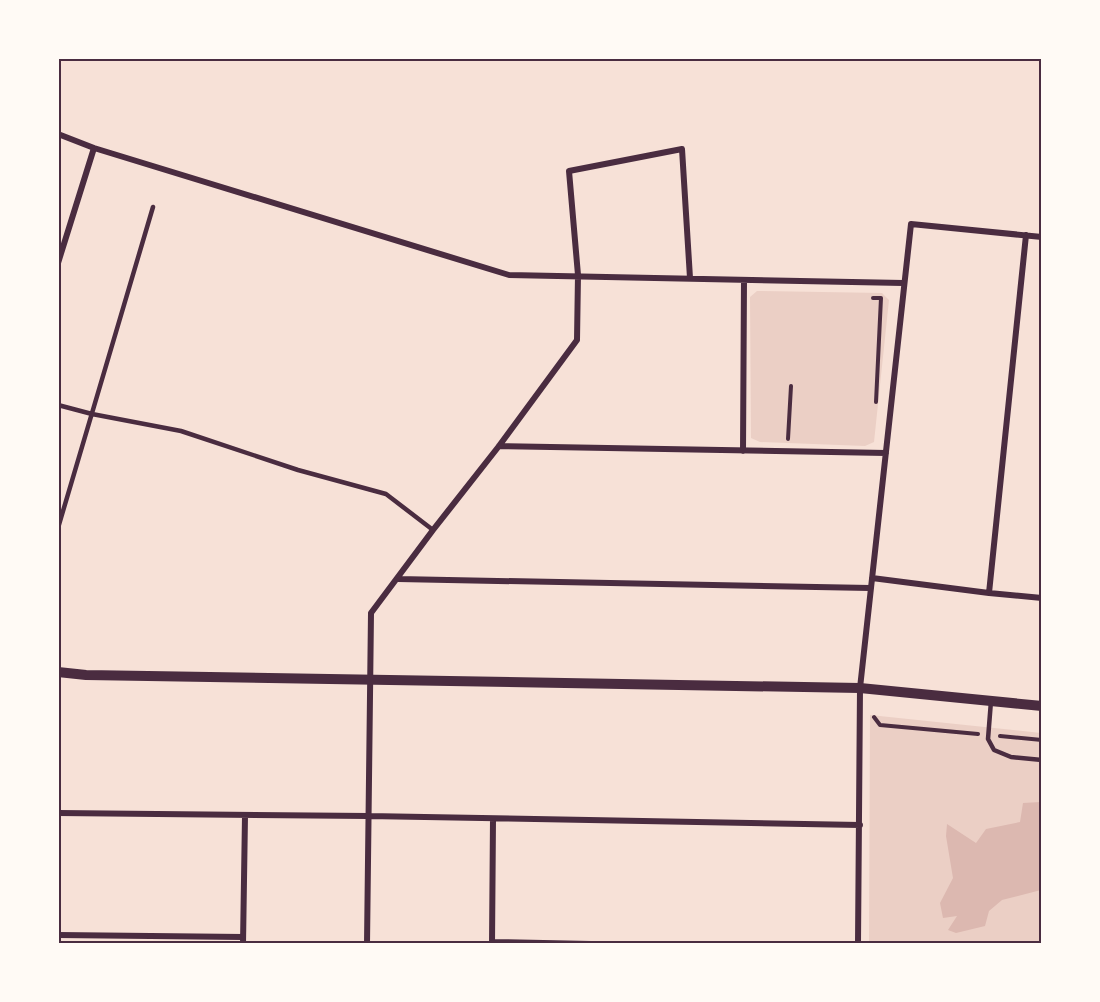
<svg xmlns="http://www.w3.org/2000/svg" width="1100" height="1002" viewBox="0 0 1100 1002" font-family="Ubuntu,sans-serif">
  <rect width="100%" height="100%" fill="#f7e1d7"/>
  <path fill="#ebcfc5" d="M757 291 882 293 889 300 874 442 865 446 760 442 751 438 750 297Z
    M870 715 1041 733V940L1033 944H869Z"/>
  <path fill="#dcb8b0" d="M1041 802V890L1002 900 989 911 985 926 956 933 948 930 957 916 943 918 940 903 953 878 946 836 947 824 976 843 986 829 1020 822 1023 803Z"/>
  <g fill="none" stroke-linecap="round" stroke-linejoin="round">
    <path stroke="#4a2c40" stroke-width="4" d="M873 298H881L876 402
      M788 439 791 386
      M874 717 880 725 978 734
      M1000 736 1042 740"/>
    <path stroke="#4a2c40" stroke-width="4.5" d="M58 405 92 414 181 431 298 470 386 494 433 530
      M58 528 153 207
      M991 701 988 739 994 750 1011 757 1042 760"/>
    <path stroke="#4a2c40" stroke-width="6" d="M58 134 94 148 509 275 903 283
      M58 263 94 148
      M499 446 886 453
      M743 451 744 281
      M872 578 989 593 1026 235
      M398 579 870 588
      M989 593 1042 598
      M58 813 368 816 860 825
      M58 935 243 937
      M492 942 591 944
      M243 944 245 816
      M367 944 371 613 433 530 499 446 577 340 578 275 569 171 682 149 690 278
      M492 944 493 819
      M858 944 860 688 911 224 1042 237"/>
    <path stroke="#4a2c40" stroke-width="10" d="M58 672 86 675 860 688 1042 706"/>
  </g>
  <rect width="1100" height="1002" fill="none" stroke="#fffaf5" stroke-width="120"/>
  <rect x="60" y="60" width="980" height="882" fill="none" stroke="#4a2c40" stroke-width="2"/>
</svg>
